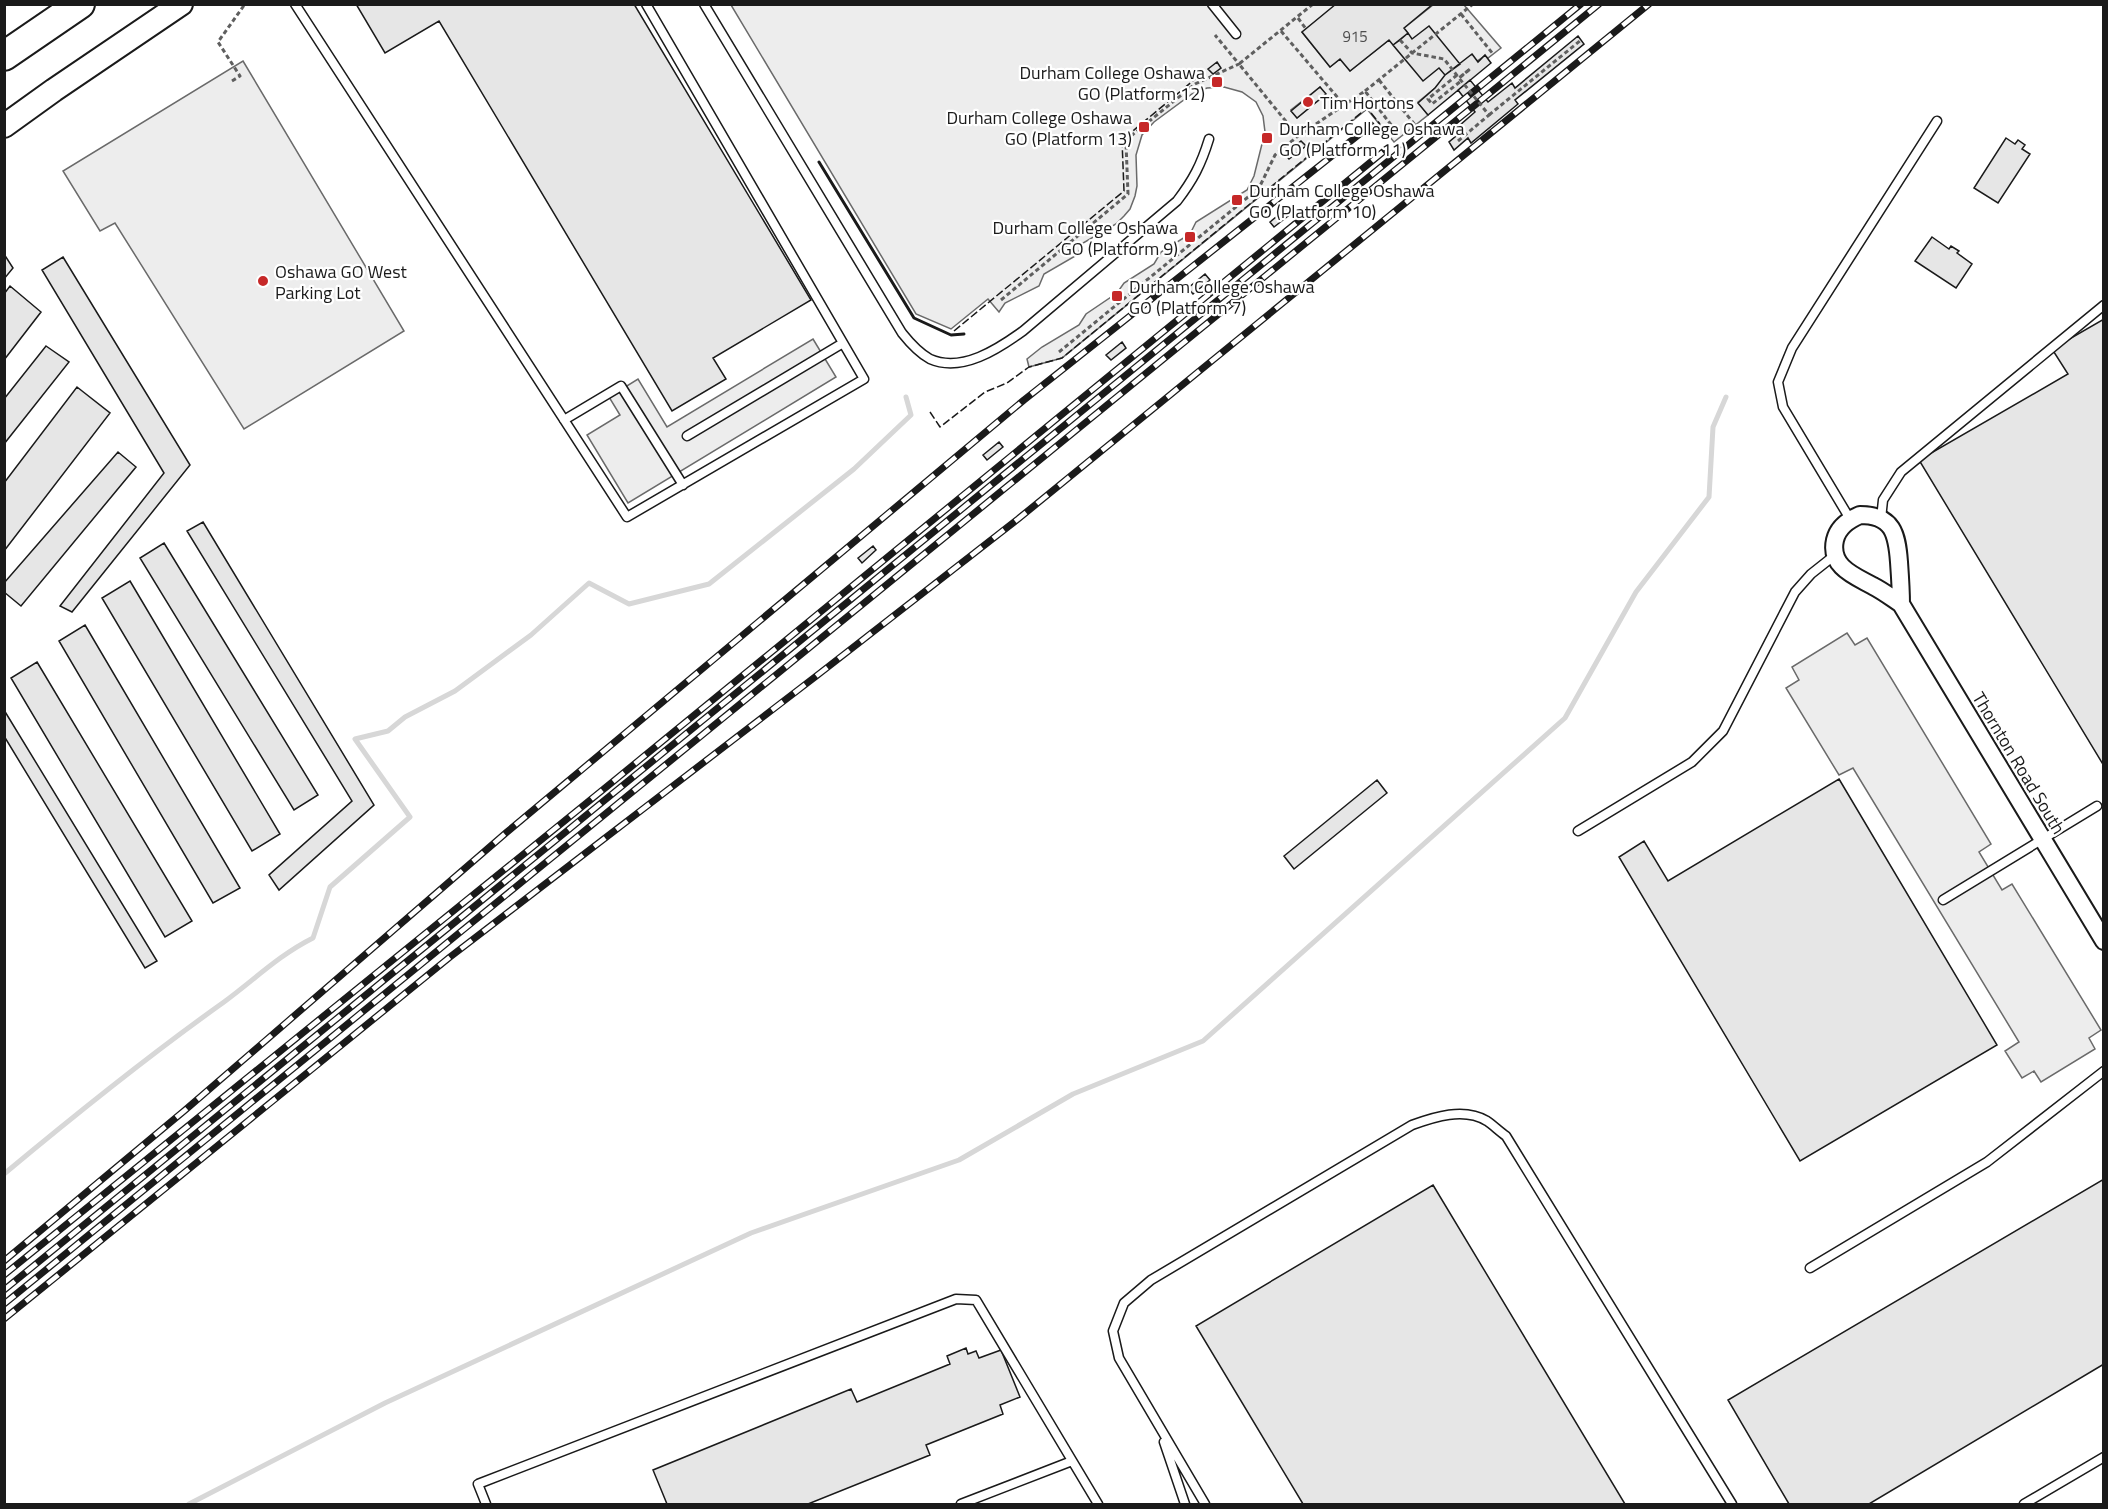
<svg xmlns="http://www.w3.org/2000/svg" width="2108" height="1509" viewBox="0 0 2108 1509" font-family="'Titillium Web',sans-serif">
  <rect width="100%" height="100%" fill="#fff"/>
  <path fill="#ededed" stroke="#6a6a6a" stroke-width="1.5" fill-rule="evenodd" d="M731 5H1336L1302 32 1330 67 1340 59 1350 71 1433 5H1464L1501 48 1488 58 1485 56 1435 88 1418 102 1428 115 1394 142 1367 109 1062 358 1029 367 1027 359 1042 347 1079 325 1086 314 1117 293 1124 283 1154 264 1161 252 1190 234 1196 222 1247 190 1254 176 1265 132 1263 116 1256 102 1242 92 1224 87 1207 88 1192 94 1154 122 1142 135 1136 155 1137 186 1135 196 1130 209 1124 216 1116 224 1083 243 1077 255 1044 274 1039 286 1005 303 999 312 988 299 951 329 916 314ZM1320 87 1325 95 1297 118 1291 110Z
    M243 61 404 331 244 429 115 223 100 231 63 171Z
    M813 339 836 377 628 503 587 435 620 415 609 397 638 379 667 427Z
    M1847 633 1855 645 1867 638 1991 844 1979 852 2002 890 2012 884 2101 1030 2089 1038 2095 1049 2041 1082 2034 1071 2022 1078 2005 1051 2019 1042 1853 768 1839 775 1786 688 1799 680 1792 667Z"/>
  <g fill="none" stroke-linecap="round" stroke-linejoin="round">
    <path stroke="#d7d7d7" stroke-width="5" d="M4 1174C76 1114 148 1056 224 1002 254 980 279 955 313 938L330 887 410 817 355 739 388 731 405 717 455 691 531 635 589 583 629 604 709 584 854 469 911 415 906 397
      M189 1504 385 1403 751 1233 959 1160 1073 1094 1203 1041 1565 718 1636 592 1709 497 1713 427 1726 397"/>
  </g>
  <path fill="#e6e6e6" stroke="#1a1a1a" stroke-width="1.5" d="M356 4H634L811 300 713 358 726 379 672 411 439 21 385 53Z
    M1336 4 1341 5 1433 4 1404 28 1408 33 1400 40 1393 45 1389 40 1350 71 1340 59 1330 67 1302 32Z
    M1429 26 1460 64 1445 75 1439 68 1423 81 1393 45 1408 33 1412 39Z
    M1578 36 1584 44 1515 100 1518 104 1471 143 1468 138 1454 150 1449 142 1462 131 1459 126 1475 112 1458 90 1470 80 1488 102 1512 83 1515 88Z
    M1472 54 1478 62 1485 55 1491 63 1428 115 1418 103 1435 88 1445 75Z
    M1217 62 1221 68 1213 74 1208 69Z
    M1320 87 1326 94 1297 118 1291 111Z
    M2006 138 2015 144 2018 140 2025 145 2022 149 2030 154 1998 203 1974 188Z
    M1301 141 1306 146 1289 159 1285 154Z
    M1287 208 1292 213 1274 227 1270 222Z
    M1932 237 1949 249 1951 246 1959 251 1957 253 1972 264 1956 288 1915 261Z
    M4 254 13 268 4 279Z
    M63 257 190 465 72 612 60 606 164 473 42 270Z
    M1205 274 1210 280 1193 294 1188 288Z
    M10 286 41 312 4 360V294Z
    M2104 319V766L1919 460 2068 374 2052 349Z
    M1122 342 1126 348 1111 360 1106 355Z
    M46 346 69 362 4 444V399Z
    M77 387 110 413 4 551V483Z
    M999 442 1003 447 987 460 983 455Z
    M118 452 136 467 21 606 4 592V583Z
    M203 522 374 805 279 890 269 875 352 801 187 531Z
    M164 543 318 795 294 810 140 558Z
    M873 546 876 550 862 563 858 558Z
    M130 581 280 834 252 851 102 598Z
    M85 625 240 888 213 903 59 641Z
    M37 662 192 921 165 937 11 678Z
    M4 710 157 961 145 968 4 736Z
    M1839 779 1997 1045 1800 1161 1619 857 1644 841 1668 881Z
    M1377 780 1387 793 1294 869 1284 856Z
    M2104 1179V1364L1869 1504H1789L1728 1400Z
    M1433 1185 1625 1504H1303L1196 1326Z
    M966 1348 968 1354 976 1351 979 1358 1001 1350 1020 1397 1000 1405 1003 1414 926 1445 930 1455 808 1504H667L653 1470 851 1389 857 1402 950 1364 947 1356Z"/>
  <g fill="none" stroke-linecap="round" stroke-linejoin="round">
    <g stroke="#1a1a1a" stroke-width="11">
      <path id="lane" d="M295 4 627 517 864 379 646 4
        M704 4 902 333C910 343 919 353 930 359 962 373 998 349 1023 331L1177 201C1193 180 1201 165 1209 139
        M1212 4 1236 34
        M564 420 621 386 683 485
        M687 436 843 343
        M1850 519 1783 407 1778 382 1792 348 1937 121
        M1881 519 1883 500 1901 472 2104 305
        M1578 831 1692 762 1723 731 1795 592 1811 574 1835 555
        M1943 900 2097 806
        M1810 1268 1987 1162 2104 1071
        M1164 1442 1185 1504
        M486 1504 478 1484 956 1299 976 1300 1098 1504
        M961 1504 1072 1461
        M1205 1504 1119 1358 1113 1331 1124 1303 1151 1280 1412 1125C1434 1117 1464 1107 1487 1121 1493 1125 1499 1131 1506 1136L1732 1504
        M2024 1504 2104 1457"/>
    </g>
    <g stroke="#1a1a1a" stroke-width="20">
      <path id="street" d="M1860 515C1893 515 1897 534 1899 562 1900 576 1901 590 1901 604 1892 598 1883 591 1873 586 1855 576 1829 567 1835 540 1838 527 1848 520 1860 515Z
        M1901 604 2104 941"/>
    </g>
    <g stroke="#1a1a1a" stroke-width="26">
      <path id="secondary" d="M4 126 54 90 181 4"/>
    </g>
    <g stroke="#1a1a1a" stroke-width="32">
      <path id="highway" d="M4 56 80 4"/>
    </g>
    <path stroke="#5f5f5f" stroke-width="3" stroke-dasharray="4.5 3" stroke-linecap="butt" d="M1313 4 1239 64 1298 136 1365 91 1392 126 1385 132
      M1461 14 1493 54
      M1298 18 1306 29
      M1281 31 1344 105
      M1400 40 1412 53 1444 59 1459 78 1470 69
      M1457 75 1428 99 1432 104 1461 81
      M1379 80 1415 125
      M232 81 240 76 218 42 245 4
      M1365 91 1473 4
      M1489 115 1581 40
      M1001 300 1128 194 1126 143 1131 136 1195 84 1239 64 1215 35
      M1059 352 1259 188 1275 155 1298 136"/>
    <use href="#lane" stroke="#fff" stroke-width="8"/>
    <use href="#street" stroke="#fff" stroke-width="16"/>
    <use href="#secondary" stroke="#fff" stroke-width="22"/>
    <use href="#highway" stroke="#fff" stroke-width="28"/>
    <g stroke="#1a1a1a" stroke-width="7">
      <path id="rail" d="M4 1261 184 1111 507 832 1024 400 1371 125
        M4 1275 610 784 1383 152
        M4 1290 1581 4
        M4 1304 1599 4
        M4 1319 450 957 815 677 1018 519 1649 4"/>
    </g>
    <use href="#rail" stroke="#fff" stroke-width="4.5" stroke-dasharray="14" stroke-linecap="butt"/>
    <path stroke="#5f5f5f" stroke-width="3" stroke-dasharray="4.5 3" stroke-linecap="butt" d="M1458 141 1489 115 1459 78 1470 69"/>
    <path stroke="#1a1a1a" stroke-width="1.5" stroke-dasharray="8 3" stroke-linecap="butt" d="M954 331 1124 191 1122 140 1200 75
      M930 412 940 427 985 392 1007 383 1029 367 1062 358 1367 108 1380 124"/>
    <path stroke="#1a1a1a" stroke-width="3" d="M819 162 914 318 951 335 964 334"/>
  </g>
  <g fill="#c62828" stroke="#fff" stroke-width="2">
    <rect x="1211" y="76" width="12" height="12" rx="3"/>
    <circle cx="1308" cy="102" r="6"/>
    <rect x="1138" y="121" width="12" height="12" rx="3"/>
    <rect x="1261" y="132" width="12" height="12" rx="3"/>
    <rect x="1231" y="194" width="12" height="12" rx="3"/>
    <rect x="1184" y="231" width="12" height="12" rx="3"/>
    <circle cx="263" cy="281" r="6"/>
    <rect x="1111" y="290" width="12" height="12" rx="3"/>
  </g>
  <g text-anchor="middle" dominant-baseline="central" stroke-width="4.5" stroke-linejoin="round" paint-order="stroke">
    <g font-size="15" fill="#4d4d4d">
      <text x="1355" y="36">915</text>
    </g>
    <g font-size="18" fill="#1a1a1a" stroke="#fff" text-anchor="start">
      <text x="1205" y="72" text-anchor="end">Durham College Oshawa<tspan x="1205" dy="21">GO (Platform 12)</tspan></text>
      <text x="1320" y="102">Tim Hortons</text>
      <text x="1132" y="117" text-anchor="end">Durham College Oshawa<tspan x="1132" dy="21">GO (Platform 13)</tspan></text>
      <text x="1279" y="128">Durham College Oshawa<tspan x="1279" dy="21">GO (Platform 11)</tspan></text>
      <text x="1249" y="190">Durham College Oshawa<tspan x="1249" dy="21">GO (Platform 10)</tspan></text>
      <text x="1178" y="227" text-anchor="end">Durham College Oshawa<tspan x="1178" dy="21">GO (Platform 9)</tspan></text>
      <text x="275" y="271">Oshawa GO West<tspan x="275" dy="21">Parking Lot</tspan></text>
      <text x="1129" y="286">Durham College Oshawa<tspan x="1129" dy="21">GO (Platform 7)</tspan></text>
    </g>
    <g font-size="18" fill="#1a1a1a" stroke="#fff">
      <text transform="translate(2019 763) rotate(59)">Thornton Road South</text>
    </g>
  </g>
  <rect width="2108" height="1509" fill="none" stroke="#1a1a1a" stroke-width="12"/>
</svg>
